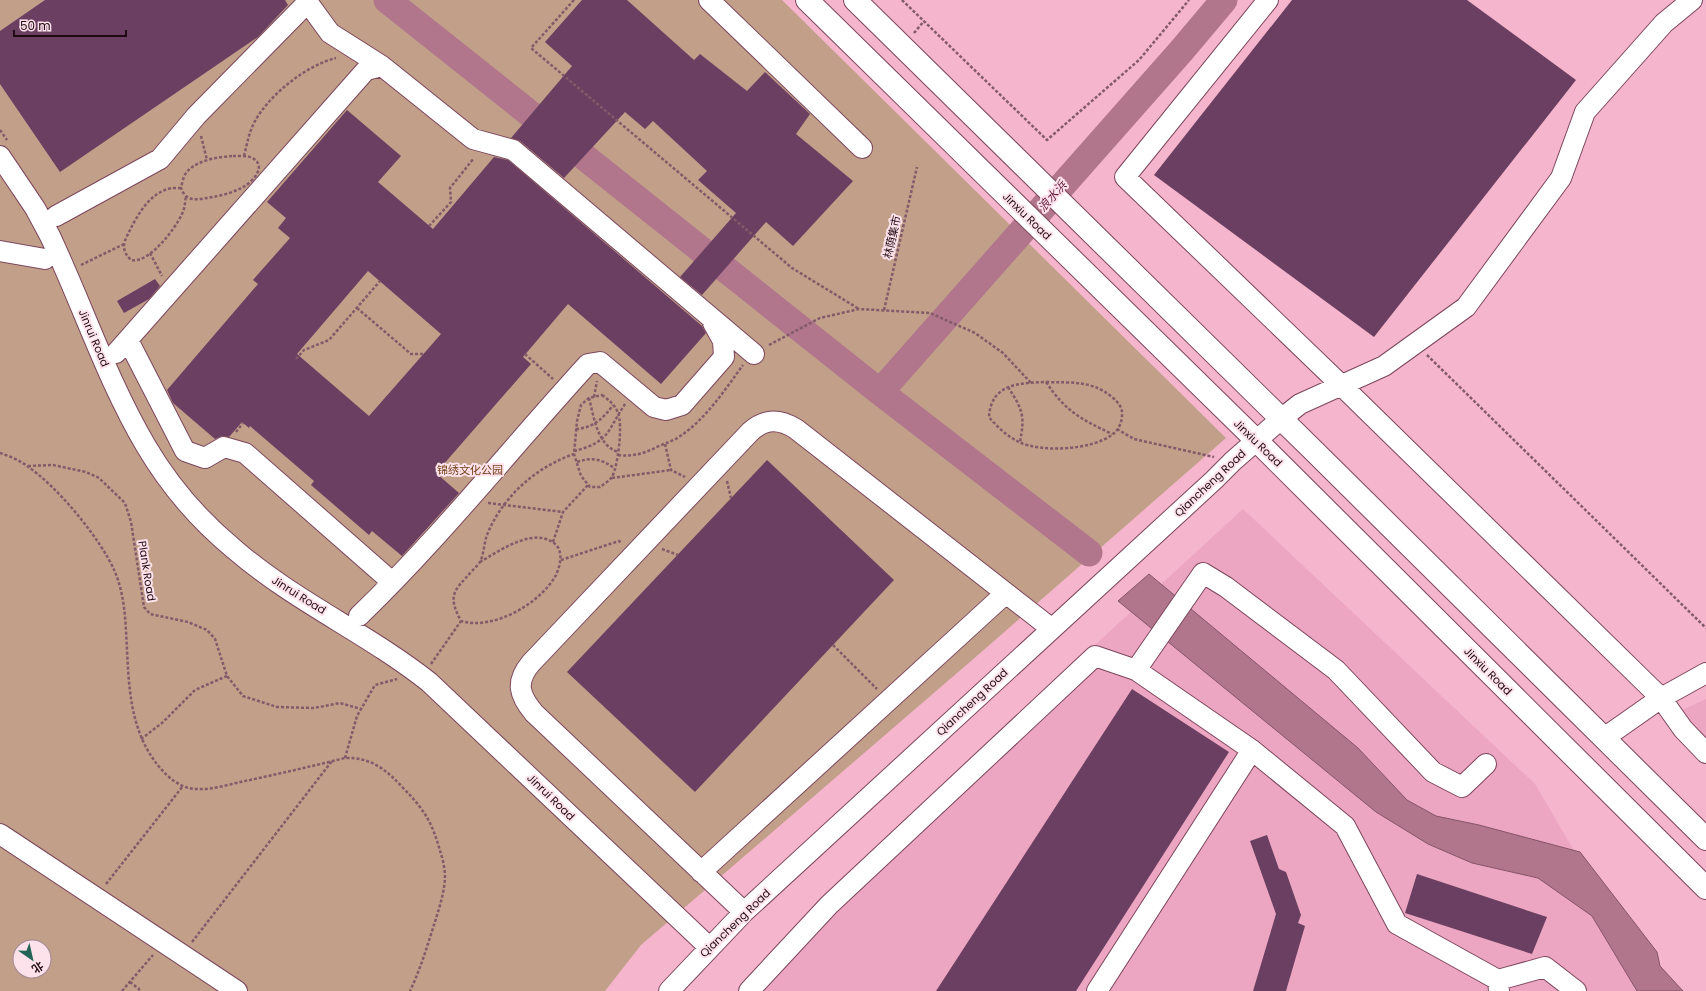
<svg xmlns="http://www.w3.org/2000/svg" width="1706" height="991" viewBox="0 0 1706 991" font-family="Poppins,'Noto Sans SC',sans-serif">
  <rect width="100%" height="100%" fill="#f5b5cc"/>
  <path fill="#eda6c1" d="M1243 509 1535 784 1610 912 1652 991H738L824 894Z
    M1706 699V738L1680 711Z"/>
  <path fill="#c19f89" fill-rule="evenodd" d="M0 0H782L1226 438 978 655 641 945 605 991H0ZM20 947H44V971H20Z"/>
  <path fill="#b1758c" stroke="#855567" d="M1149 574 1358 748 1407 800 1436 816 1479 825 1580 852 1657 952 1660 966 1683 991H1637L1592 916 1538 878 1472 863 1428 844 1376 812 1118 601Z"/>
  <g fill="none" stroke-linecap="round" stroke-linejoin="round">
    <path stroke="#b1758c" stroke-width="27" d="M387 0 880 392 1089 553
      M880 392 1182 50 1224 0"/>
  </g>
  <path fill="#6b3f62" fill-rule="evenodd" d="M45 0H285L288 5 258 37 60 172 0 84V31Z
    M582 0H627L694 60 700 54 747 91 765 72 810 114 796 134 853 181 793 246 766 222 702 295 680 277 736 213 698 180 707 171 653 121 645 129 625 112 564 178 520 141 511 138 572 66 545 42Z
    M1292 0H1467L1576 80 1374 337 1154 175Z
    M347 110 401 156 378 182 433 229 494 157 508 160 702 326 706 333 661 384 568 304 523 357 531 364 436 473 459 493 402 556 372 531 369 535 311 485 314 481 250 426 249 428 242 422 229 437 222 436 215 439 173 403 167 390 258 284 253 280 290 238 278 228 286 218 267 202ZM368 271 441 334 369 416 297 354Z
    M155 279 160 286 149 299 124 313 117 301Z
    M767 460 894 580 695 792 567 672Z
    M1132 689 1229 752 1076 991H936Z
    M1267 835 1279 869 1286 872 1301 915 1298 923 1305 926 1286 991H1253L1276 914 1250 841Z
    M1417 874 1547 917 1532 954 1405 913Z"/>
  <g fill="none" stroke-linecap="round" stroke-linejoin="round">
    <g stroke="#7d465d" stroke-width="22">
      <path id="minor" d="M306 0 330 33 382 66
        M709 0 862 148
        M1268 0 1125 177 1342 386 1661 698 1683 729 1706 753
        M0 156 35 208 50 236C83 306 107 380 146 446 169 485 199 520 234 549 294 601 367 633 429 682L709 947
        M56 216 160 159 196 116 308 2
        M0 251 45 259
        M128 340 185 451 205 458 224 447 245 453 392 582
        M116 353 366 70 382 66 473 139 513 150 754 354
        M359 616C441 537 511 448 588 364L600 362 654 407 666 410 682 405 724 357 723 341 713 323
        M1136 670 1203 573 1226 587 1336 670 1433 772 1462 787 1486 764
        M1604 738 1661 698 1706 673
        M0 834 237 991
        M701 872 1006 593
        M744 912 534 713C519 695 515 682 531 663L751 431C766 418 780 419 796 429L1052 629
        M1498 980 1545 967 1576 991
        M669 991 744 912 1214 480 1233 461 1281 419 1300 404 1384 366 1466 307 1561 178 1585 112 1664 23 1692 0
        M749 991 829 905 1095 656 1136 670 1252 750
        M1097 991 1252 750 1345 826 1397 924 1498 980 1499 991"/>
    </g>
    <g stroke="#7d465d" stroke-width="24">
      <path id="major" d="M807 0 1257 441 1706 888
        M855 0 1313 450 1706 839"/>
    </g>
    <path stroke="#835a69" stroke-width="2.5" stroke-dasharray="3 2" stroke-linecap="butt" d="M574 0 531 48 792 268 859 309
      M902 0 1047 140 1139 60 1189 0
      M914 33 924 21
      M0 130 7 140
      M201 136 207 160
      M233 156C240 156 249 155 254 159 266 167 253 181 245 186 233 193 220 196 207 198 200 199 192 201 186 196 184 194 182 191 181 188 182 184 183 177 186 173 196 160 218 157 233 156Z
      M244 156C247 144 249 132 255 121 270 94 307 65 336 58
      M181 188C178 188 174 188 172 188 150 192 138 214 129 232 127 236 124 241 124 246 124 252 127 256 131 260 149 264 175 229 182 214 185 208 185 202 186 196
      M429 226 451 202 450 188 474 158
      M150 253 162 276
      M81 265 124 244
      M357 308 411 354H423
      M884 310 917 167
      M769 345 820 318 859 309 930 313 975 333 1003 353 1031 383
      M525 354 553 379
      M1427 355 1706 628
      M296 359 304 350 329 340 380 281
      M1046 382C1072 383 1091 380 1112 397 1118 402 1123 408 1122 415 1122 421 1119 430 1113 434 1093 450 1042 453 1019 442 1007 436 997 427 989 417 991 383 1020 383 1046 382Z
      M1046 382C1066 412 1081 419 1112 434
      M1008 387C1023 410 1025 416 1020 442
      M602 395C609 400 615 405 618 413 623 425 618 466 612 477 609 481 604 484 600 487H590L581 476 574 454 577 421 581 405 589 398Z
      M594 397 597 381
      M589 398C594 417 597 445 618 452
      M576 429C593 428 604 418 613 405
      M1117 429 1134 439 1214 457
      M236 432 243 423
      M665 444 671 470 685 477
      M574 451C610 442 607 431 625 404
      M0 453C9 456 19 460 27 466 57 486 101 539 115 572 123 591 125 612 126 631 129 680 127 730 161 769 170 779 182 789 197 789 214 790 233 783 250 780 282 773 313 766 345 758 371 757 387 770 404 789 424 809 433 824 440 851 443 859 445 869 445 878 444 895 438 912 433 928 426 950 420 970 410 991
      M618 455C634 457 645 453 659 446 666 443 673 441 679 437 706 419 724 391 743 365
      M577 462C591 457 602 459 614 468
      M28 466 53 465 86 472 99 478 125 503 131 522 144 607 150 614 188 622 207 630 215 639 227 676 243 696 277 707 314 708 340 703 361 709
      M612 478 671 470
      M727 481 731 498
      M488 503 563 512
      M553 542 563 512 588 485
      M662 549 678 555
      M561 560 619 541 622 543
      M480 562C499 551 537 524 557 546 563 554 560 566 556 575 541 603 493 631 461 621 447 595 454 591 472 571 475 568 478 565 480 562 484 554 484 543 487 535 502 497 536 467 574 454
      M833 645 877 689
      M431 664 461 621
      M141 739 162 723 195 690 227 676
      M345 758 357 716 375 685 397 679
      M106 884 183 786
      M192 942 332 761
      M130 982 139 989V991
      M122 991 153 955"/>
    <use href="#minor" stroke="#fff" stroke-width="20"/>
    <use href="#major" stroke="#fff" stroke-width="22"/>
  </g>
  <g text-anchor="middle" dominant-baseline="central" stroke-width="4" stroke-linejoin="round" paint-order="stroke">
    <g font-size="11" fill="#1f0912" stroke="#fde2eb">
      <text transform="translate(1027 216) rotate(44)">Jinxiu Road</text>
      <text transform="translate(892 237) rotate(-77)">林荫集市</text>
      <text transform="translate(94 338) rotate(67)">Jinrui Road</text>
      <text transform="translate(1258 443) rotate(44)">Jinxiu Road</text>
      <text transform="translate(1210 483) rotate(-43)">Qiancheng Road</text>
      <text transform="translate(147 571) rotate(81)">Plank Road</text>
      <text transform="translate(299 595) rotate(32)">Jinrui Road</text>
      <text transform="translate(1488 671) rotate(45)">Jinxiu Road</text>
      <text transform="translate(972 702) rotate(-43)">Qiancheng Road</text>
      <text transform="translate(551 797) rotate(44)">Jinrui Road</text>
      <text transform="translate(735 923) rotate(-44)">Qiancheng Road</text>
    </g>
    <g font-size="11" fill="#76421a" stroke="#fde2eb">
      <text x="470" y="470">锦绣文化公园</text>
    </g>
    <g font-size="12" font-style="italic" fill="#661c3f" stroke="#fde2eb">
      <text transform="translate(1052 196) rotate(-49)">浪水浜</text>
    </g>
  </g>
  <g transform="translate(32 959) rotate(146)"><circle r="19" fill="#fde2eb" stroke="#a48b94"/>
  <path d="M0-3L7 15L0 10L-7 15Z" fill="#226556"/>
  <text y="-6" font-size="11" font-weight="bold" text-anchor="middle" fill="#1f0912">北</text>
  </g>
  <path d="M14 30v6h112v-6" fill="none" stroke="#1f0912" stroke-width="2"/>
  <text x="20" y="30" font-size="12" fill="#1f0912" stroke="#fde2eb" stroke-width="3" paint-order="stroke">50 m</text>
</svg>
